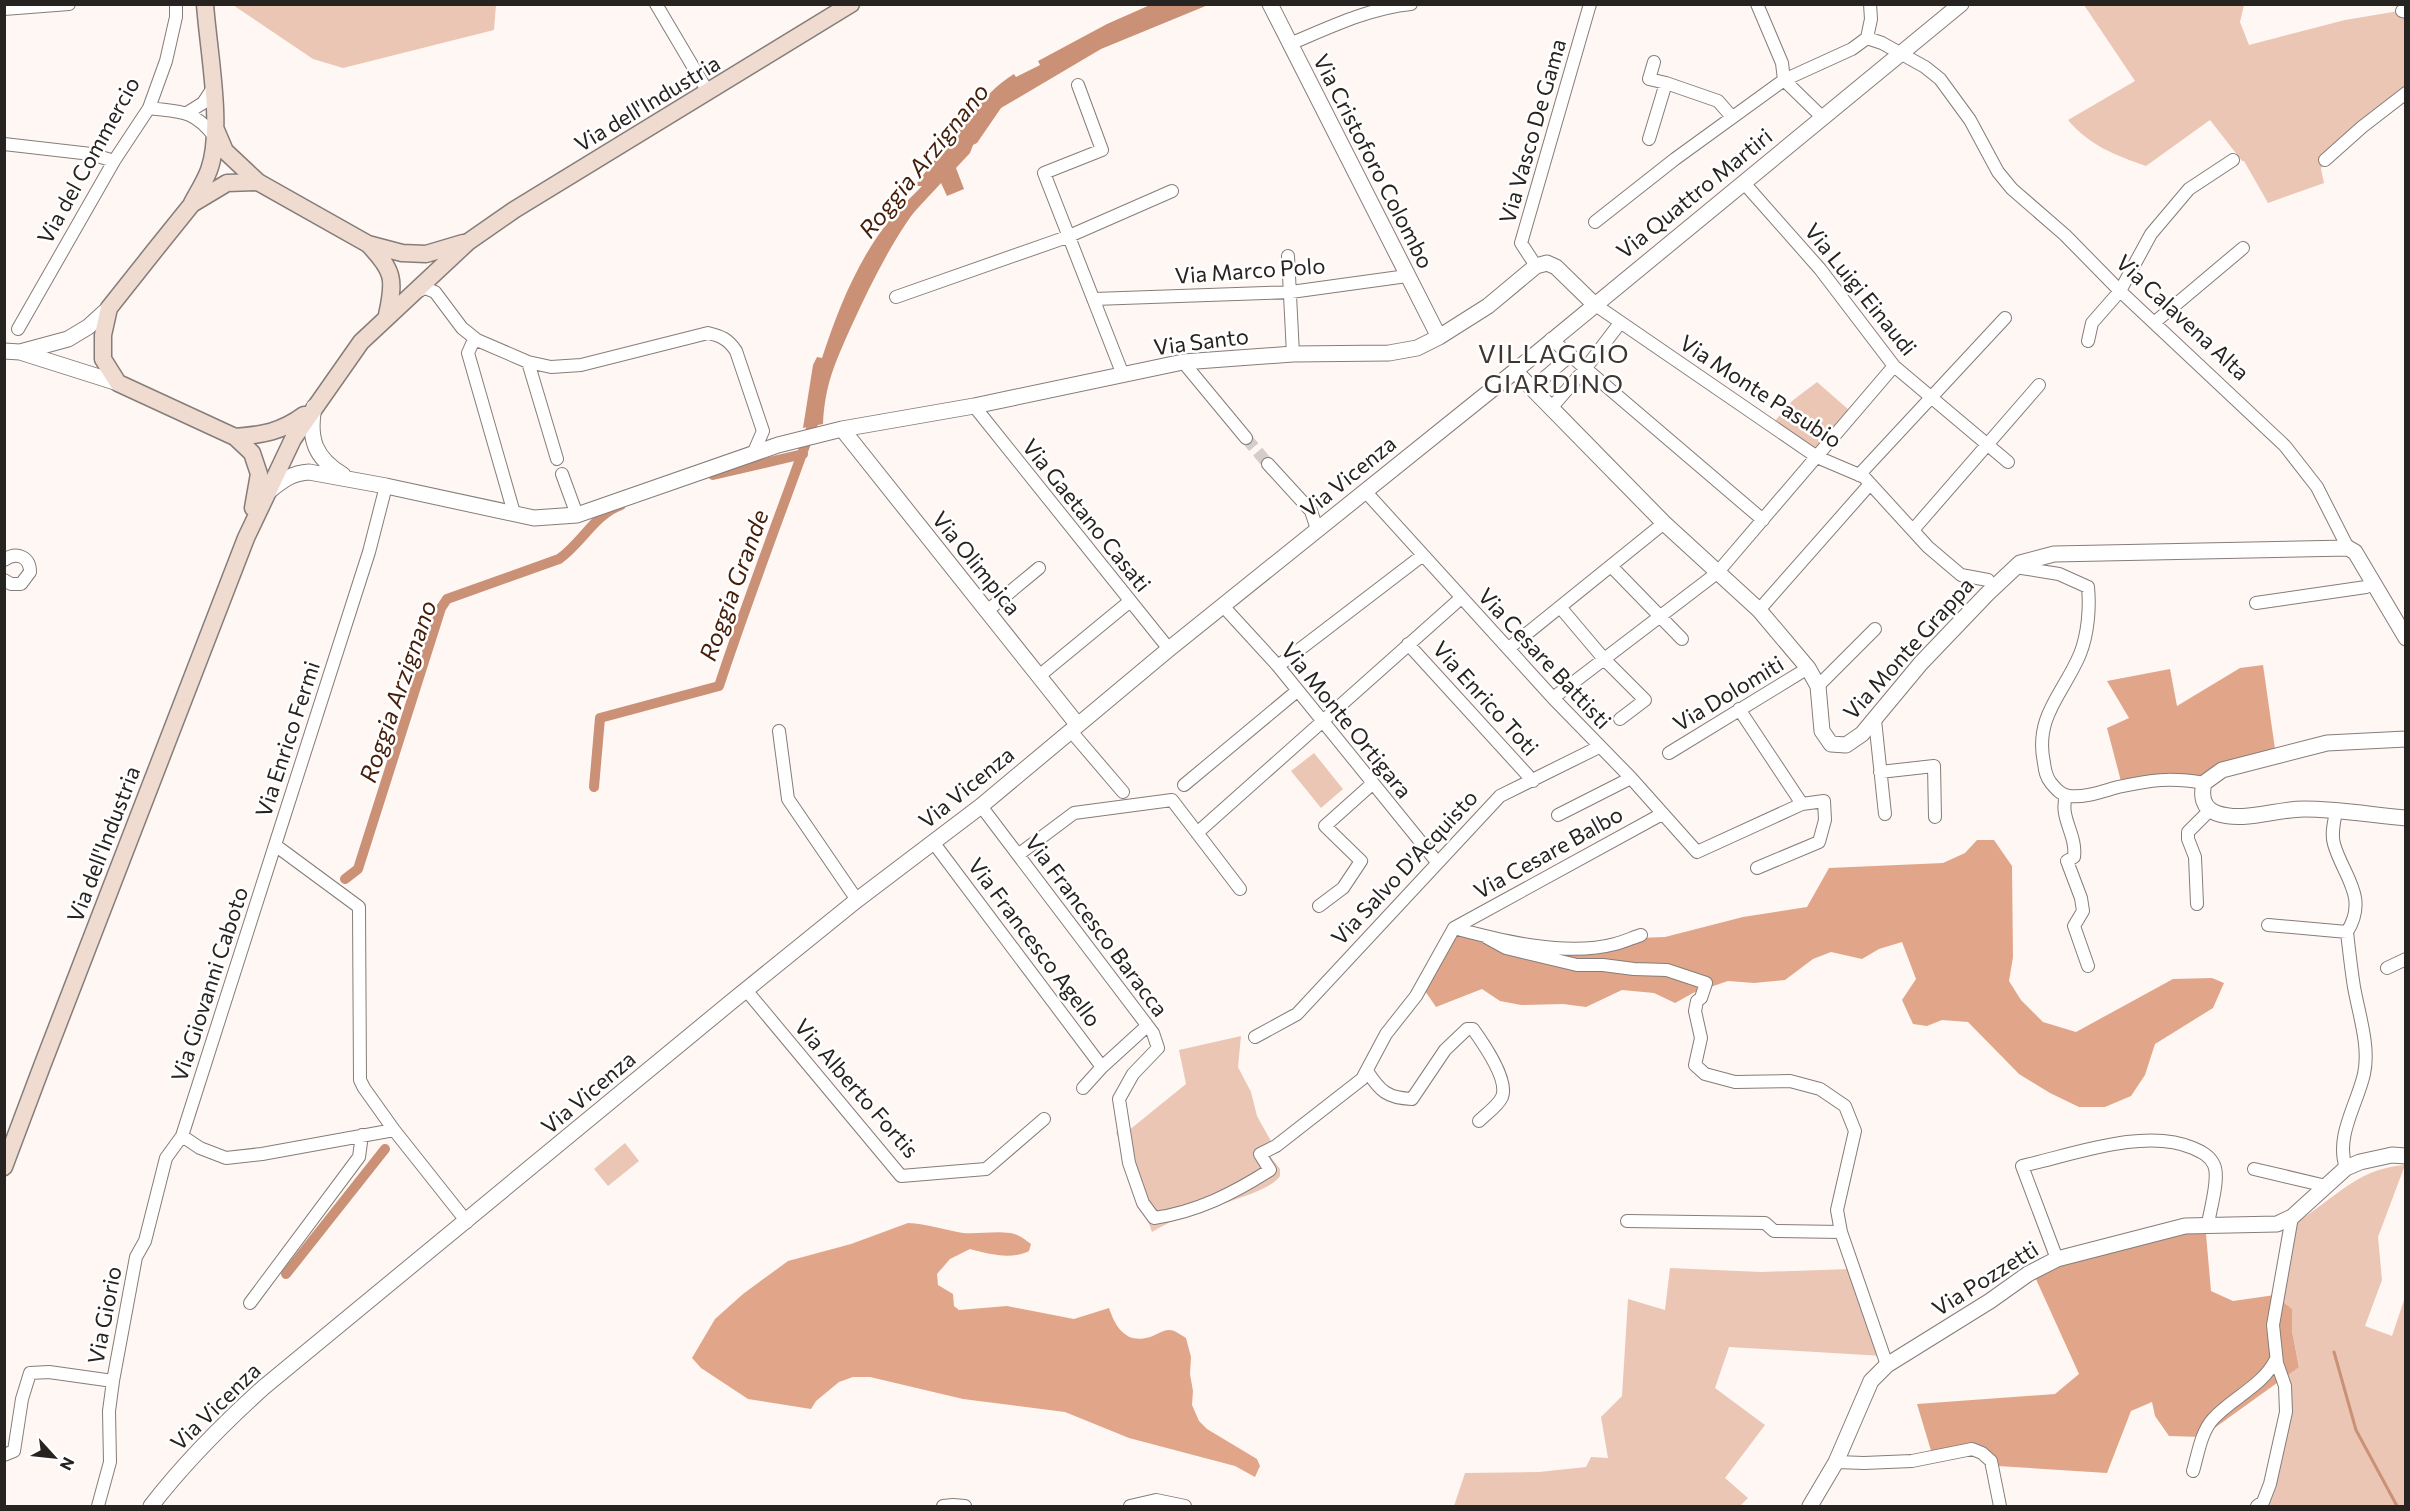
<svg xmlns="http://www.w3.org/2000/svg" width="2410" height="1511" viewBox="0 0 2410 1511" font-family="Commissioner,sans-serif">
  <rect width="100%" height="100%" fill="#fff7f4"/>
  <path fill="#ebc6b5" d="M233 5H496L494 30 343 68 313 59Z
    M2084 5H2244L2240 22 2249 45 2345 20 2405 10V97L2324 161 2321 169 2324 183 2268 203 2244 161H2242L2210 120 2146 166C2115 155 2090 146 2068 120L2135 81Z
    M1817 382 1849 410 1815 451 1774 422 1792 401Z
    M1314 753 1343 789 1321 808 1291 771Z
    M1241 1036 1238 1067 1251 1092 1257 1116 1272 1143 1269 1155 1280 1169V1176C1269 1194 1203 1208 1181 1217 1171 1221 1161 1227 1152 1232L1116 1132 1128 1131 1186 1084 1179 1050Z
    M625 1143 639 1161 608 1186 594 1169Z
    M2405 1165 2378 1237 2382 1280 2365 1326 2392 1336 2405 1297V1506H2264C2273 1476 2300 1403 2288 1375L2299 1366 2292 1331V1309L2276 1296 2287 1230 2283 1229C2330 1207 2350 1169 2405 1165Z
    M1670 1268 1761 1272 1851 1269 1883 1356 1729 1347 1715 1388 1765 1425 1725 1478 1748 1498 1740 1506H1454L1465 1473 1539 1472 1586 1467 1591 1457 1608 1458 1601 1417 1622 1396 1628 1299 1665 1310Z"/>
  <path fill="#e1a689" d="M2263 665 2276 756 2203 783 2123 789 2107 728 2129 718 2107 681 2170 669 2177 706 2240 668Z
    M1977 840H1994L2012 866 2013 957 2009 981 2021 1000 2043 1022 2076 1032 2173 979 2212 978 2224 983 2213 1008 2155 1044 2145 1075 2131 1096 2105 1107H2079L2050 1093 2019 1074 1968 1022 1942 1020 1927 1026 1913 1024 1902 1000 1916 979 1902 942 1879 949 1862 959 1831 952 1813 959 1785 980 1754 983 1728 981 1693 993 1675 1003 1654 993 1622 990 1586 1007 1563 1004 1521 1005 1500 1001 1482 989 1436 1007 1425 991 1455 938 1461 931 1538 944 1598 945 1638 938 1665 937 1743 917 1807 907 1829 868 1943 863 1965 853Z
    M908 1223C927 1224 945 1230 963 1233 979 1234 995 1231 1010 1233 1018 1234 1024 1239 1031 1244L1029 1251C1011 1260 988 1254 970 1249L950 1259 937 1274 938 1285 953 1294 954 1306 959 1310 1007 1306 1074 1319 1109 1308C1116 1329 1127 1344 1150 1337 1156 1335 1163 1330 1169 1330 1175 1330 1181 1335 1186 1338L1191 1357 1190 1374 1193 1391 1192 1405 1199 1421 1207 1429 1257 1459 1260 1466 1255 1477 1235 1466 1129 1438 1065 1412 963 1399 870 1377H853L839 1382 816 1401 811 1409 748 1399 701 1368 692 1358 715 1319 743 1294 788 1261 851 1244Z
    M2179 1233 2206 1234 2211 1291 2233 1301 2275 1295 2292 1309V1331L2299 1367 2202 1437 2169 1436 2155 1416 2152 1402 2131 1411 2107 1473 1997 1466 1978 1450 1932 1454 1917 1404 2055 1394 2079 1374 2035 1277 2046 1269Z"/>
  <path fill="#cb9176" d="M1150 5H1208L1101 49 1001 108 977 143 973 145 970 153 956 168 964 189 947 196 941 183C930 196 916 208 907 222 885 255 868 290 851 327 835 363 825 384 823 424L803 428 813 365 817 357 822 358C838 309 859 256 893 216 902 205 913 196 922 186H915C939 155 982 92 1014 74L1016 77 1040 65 1038 61 1107 24Z"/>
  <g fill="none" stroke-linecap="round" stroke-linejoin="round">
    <path stroke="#cb9176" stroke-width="3" d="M2334 1352 2356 1430 2397 1506"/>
    <path stroke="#cb9176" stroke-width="10" d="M713 475 803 454
      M594 787 600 718 719 686C749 595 784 505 816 415
      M345 879 358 869 441 608 447 599 559 559C581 544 595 514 621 505
      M286 1274 385 1149"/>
    <path stroke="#d4cdca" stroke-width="12" stroke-dasharray="12 6" stroke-linecap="butt" d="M1246 438 1268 464"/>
    <g stroke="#857d79" stroke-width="14">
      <path id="minor" d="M656 4 708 92
        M1757 4 1782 63 1784 80 1852 49 1867 38 1882 43 1925 67 1940 79 1970 120 1998 172 2012 189 2065 235 2120 291 2285 446 2317 487 2348 548
        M4 9 69 4
        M2402 11 2406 12
        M1867 38 1871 19 1870 4
        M1290 44C1328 28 1369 8 1411 4
        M1654 62 1649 79 1666 83
        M1078 85 1102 150 1044 173 1123 375
        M149 108C180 112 193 109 214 136
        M187 113 203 103 213 88
        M1649 139 1666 83 1718 101 1732 117
        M4 144 91 154 114 161
        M2325 160 2362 127 2406 93
        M1744 183 1820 269 1894 366 2008 462
        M1595 222 1675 159 1784 80 1823 118
        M1288 256 1293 354
        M1536 266 1521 243 1590 4
        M415 293 425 288 435 292 462 328 477 340 528 362 551 367 581 365 708 333C721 336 728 339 736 351L763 431 753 454
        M896 297 1067 237 1172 191
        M1094 299 1291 292 1407 276
        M1594 304 1817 457 1864 477 1928 547 1961 575 1988 580
        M2155 322 2243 248
        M18 329 114 161 149 108 166 61 176 17V4
        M1551 339 1763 520
        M477 340 472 344 468 353 514 513
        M2088 341 2092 323 2120 291 2151 234 2189 189 2233 160
        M528 362 557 459
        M1183 362 1246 438
        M1532 388 1571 355
        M974 406 1169 649
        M1552 407 1585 369 1620 323
        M1268 464 1311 511 1317 529
        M562 474 577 515
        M1859 475 2005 318
        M386 486 369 552 275 845 359 907 360 1080 364 1088 394 1130 467 1222
        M1365 491 1553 698 1631 778 1697 852 1802 804 1739 709
        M1913 530 2039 385
        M4 560C17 551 30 557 30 572L21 584H11L4 580
        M1611 566 1682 639
        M2015 567 2059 574 2088 587C2090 608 2088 634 2080 654 2064 693 2034 716 2044 763 2045 771 2046 777 2051 783 2056 789 2061 795 2069 796 2085 798 2103 791 2118 787 2151 780 2170 777 2204 783
        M2256 603 2366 587 2373 582
        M1223 606 1278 666 1437 862
        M1560 607 1604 659 1645 700 1620 719
        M1759 610 1870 484
        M987 611 1039 568
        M1408 644 1533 781
        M1509 648 1664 523
        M1278 666 1423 555
        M1039 676 1129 602
        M1818 686 1875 629
        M1553 698 1717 573 1894 366
        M1875 720 1885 814
        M1070 730 1123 792
        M779 731 788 799 857 900
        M1669 753 1808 668
        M1880 772 1934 766 1935 817
        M1184 785 1297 691
        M2066 796C2059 818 2077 834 2074 857L2067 861 2081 898 2083 911 2074 926 2088 966
        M981 806 1153 1033 1158 1048 1133 1074 1119 1099 1129 1163 1143 1203 1154 1218C1197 1212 1234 1193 1270 1170L1260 1154 1276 1146 1362 1079 1386 1034 1416 996 1454 928 1662 814
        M1558 815 1631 778
        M1197 833 1461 598
        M933 842 1102 1067
        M1018 855 1074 813 1172 800 1240 889
        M1757 868 1819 842 1825 820 1824 801 1802 804
        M2197 904 2195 857 2188 839V832L2210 810
        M1319 906 1343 888 1361 861 1325 826 1372 784
        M2268 925 2347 932C2369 897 2343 876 2334 844 2331 834 2334 822 2336 812
        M1454 928C1502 941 1566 957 1615 944 1623 942 1632 938 1641 935
        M1486 937 1506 948 1577 965H1603L1634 969 1667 970 1706 983 1701 998 1697 1001 1695 1011 1701 1038 1695 1065 1705 1074 1735 1082 1790 1081 1820 1089 1845 1106 1855 1131 1837 1210 1841 1232 1887 1365
        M2387 968 2406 959
        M746 990 901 1176 986 1169 1044 1119
        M1255 1037 1297 1014 1500 796 1599 747
        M1367 1071C1380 1091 1387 1098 1412 1099L1445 1050 1467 1029H1473C1483 1043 1509 1080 1502 1097 1498 1106 1486 1114 1479 1121
        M1083 1088 1102 1067 1147 1026
        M182 1136 200 1148 226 1158 262 1154 394 1130
        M2346 1168C2335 1136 2357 1105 2364 1074 2370 1047 2359 1015 2354 987 2351 968 2349 950 2347 932
        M2254 1169 2326 1186
        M1627 1221 1765 1223 1774 1231 1841 1232
        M2057 1259 2022 1166C2072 1155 2145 1127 2193 1148 2202 1152 2210 1156 2214 1165 2220 1178 2210 1210 2208 1224
        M250 1303 359 1157 362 1135
        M4 1455 14 1451 22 1399 30 1373 49 1372 113 1381
        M1836 1462 1864 1463 1912 1461 1972 1449 1982 1453 1991 1461 2000 1506
        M2193 1471C2198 1454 2201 1432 2213 1419 2233 1397 2263 1386 2276 1359
        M98 1506 110 1462 109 1411 113 1381 136 1257 145 1241 166 1158 182 1136 275 845
        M943 1506 953 1505 965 1506
        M1130 1506 1156 1500 1185 1506
        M2257 1506 2263 1502 2270 1484 2286 1412 2285 1386 2277 1363 2273 1325 2292 1217"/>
    </g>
    <g stroke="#857d79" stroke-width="17">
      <path id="tertiary" d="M1270 4 1439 337
        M4 351 20 352 118 383
        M20 352 68 339 88 327 109 308
        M1515 371 1664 523 1759 610 1808 668 1818 686 1822 731 1831 744 1846 745 1862 734 1921 663 1987 594 2020 563 2054 554 2348 548 2355 552 2406 638
        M314 407C308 439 315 458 343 475
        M842 429 1077 724
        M268 492C282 481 291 473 309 472L386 486 534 518 577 515 778 445 842 429 974 406 1183 362 1293 354 1389 353 1417 348 1439 337 1488 306 1536 266 1547 263 1556 267 1594 304
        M2406 739 2327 743 2222 770 2204 783C2201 795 2202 808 2216 813 2243 823 2276 809 2304 809 2337 809 2372 815 2406 818
        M151 1506C185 1462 223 1424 264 1387L731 1002 857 900 981 806 1169 649 1515 371 1961 4
        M1810 1506 1836 1462 1871 1381 1887 1365 1990 1301 2028 1274 2057 1259 2185 1226 2277 1224 2292 1217 2346 1168 2360 1162 2392 1155 2406 1156"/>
    </g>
    <g stroke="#857d79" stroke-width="19">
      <path id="secondary" d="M216 130 225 151 258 182
        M192 203C198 192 205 181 209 170 224 129 208 49 205 4
        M368 244C394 271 395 279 387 315
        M235 437C262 435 281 432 304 415
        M253 508 259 474 252 453 235 437 118 383 103 359V335L109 308 155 250 192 204 227 183 258 182 368 244 402 253 426 254 463 243
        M4 1167 42 1066 246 538 293 439 361 342 468 242 514 210 851 4"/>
    </g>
    <use href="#minor" stroke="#fff" stroke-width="12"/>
    <use href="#tertiary" stroke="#fff" stroke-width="15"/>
    <use href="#secondary" stroke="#f0dbd0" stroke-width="16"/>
  </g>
  <g text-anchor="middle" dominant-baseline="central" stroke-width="5" stroke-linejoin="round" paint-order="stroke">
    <g font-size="22" fill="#262321" stroke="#fff">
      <text transform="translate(647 103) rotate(-31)">Via dell'Industria</text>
      <text transform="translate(1532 131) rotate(-74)">Via Vasco De Gama</text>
      <text transform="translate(88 160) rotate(-61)">Via del Commercio</text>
      <text transform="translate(1374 161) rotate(63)">Via Cristoforo Colombo</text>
      <text transform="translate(1694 193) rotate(-39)">Via Quattro Martiri</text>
      <text transform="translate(1250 270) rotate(-4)">Via Marco Polo</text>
      <text transform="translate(1861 289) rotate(51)">Via Luigi Einaudi</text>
      <text transform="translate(2183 317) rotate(43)">Via Calavena Alta</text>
      <text transform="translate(1201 341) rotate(-7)">Via Santo</text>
      <text transform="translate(1761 391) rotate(33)">Via Monte Pasubio</text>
      <text transform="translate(1348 476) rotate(-39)">Via Vicenza</text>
      <text transform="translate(1087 515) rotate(51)">Via Gaetano Casati</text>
      <text transform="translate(977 563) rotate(51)">Via Olimpica</text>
      <text transform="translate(1908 648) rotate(-48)">Via Monte Grappa</text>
      <text transform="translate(1545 658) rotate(47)">Via Cesare Battisti</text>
      <text transform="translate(1728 693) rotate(-31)">Via Dolomiti</text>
      <text transform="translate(1486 698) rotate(48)">Via Enrico Toti</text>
      <text transform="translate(1347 720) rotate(51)">Via Monte Ortigara</text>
      <text transform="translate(287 739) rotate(-72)">Via Enrico Fermi</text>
      <text transform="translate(966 787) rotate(-39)">Via Vicenza</text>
      <text transform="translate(103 844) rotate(-69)">Via dell'Industria</text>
      <text transform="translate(1548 852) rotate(-29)">Via Cesare Balbo</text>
      <text transform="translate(1404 867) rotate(-47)">Via Salvo D'Acquisto</text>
      <text transform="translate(1097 925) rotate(53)">Via Francesco Baracca</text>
      <text transform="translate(1035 942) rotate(53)">Via Francesco Agello</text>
      <text transform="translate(209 984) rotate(-72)">Via Giovanni Caboto</text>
      <text transform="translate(857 1088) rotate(49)">Via Alberto Fortis</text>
      <text transform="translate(588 1092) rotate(-40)">Via Vicenza</text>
      <text transform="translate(1985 1278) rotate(-32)">Via Pozzetti</text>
      <text transform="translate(104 1315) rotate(-79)">Via Giorio</text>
      <text transform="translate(215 1406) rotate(-44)">Via Vicenza</text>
    </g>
    <g font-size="24" font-style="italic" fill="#441e09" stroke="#fff">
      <text transform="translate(923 160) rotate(-51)">Roggia Arzignano</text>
      <text transform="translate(733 585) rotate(-70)">Roggia Grande</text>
      <text transform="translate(397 691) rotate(-71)">Roggia Arzignano</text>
    </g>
    <g font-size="26" letter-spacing="1.5" fill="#3e3633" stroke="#fff">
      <text x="1554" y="352">VILLAGGIO<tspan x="1554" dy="30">GIARDINO</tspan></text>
    </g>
  </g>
  <rect width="2410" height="1511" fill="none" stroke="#262321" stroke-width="12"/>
  <g transform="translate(54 1457) rotate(117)" stroke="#ffffff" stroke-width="4.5" paint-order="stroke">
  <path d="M0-4.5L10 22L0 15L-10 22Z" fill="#262321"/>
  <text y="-9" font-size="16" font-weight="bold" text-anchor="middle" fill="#262321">N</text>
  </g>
</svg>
